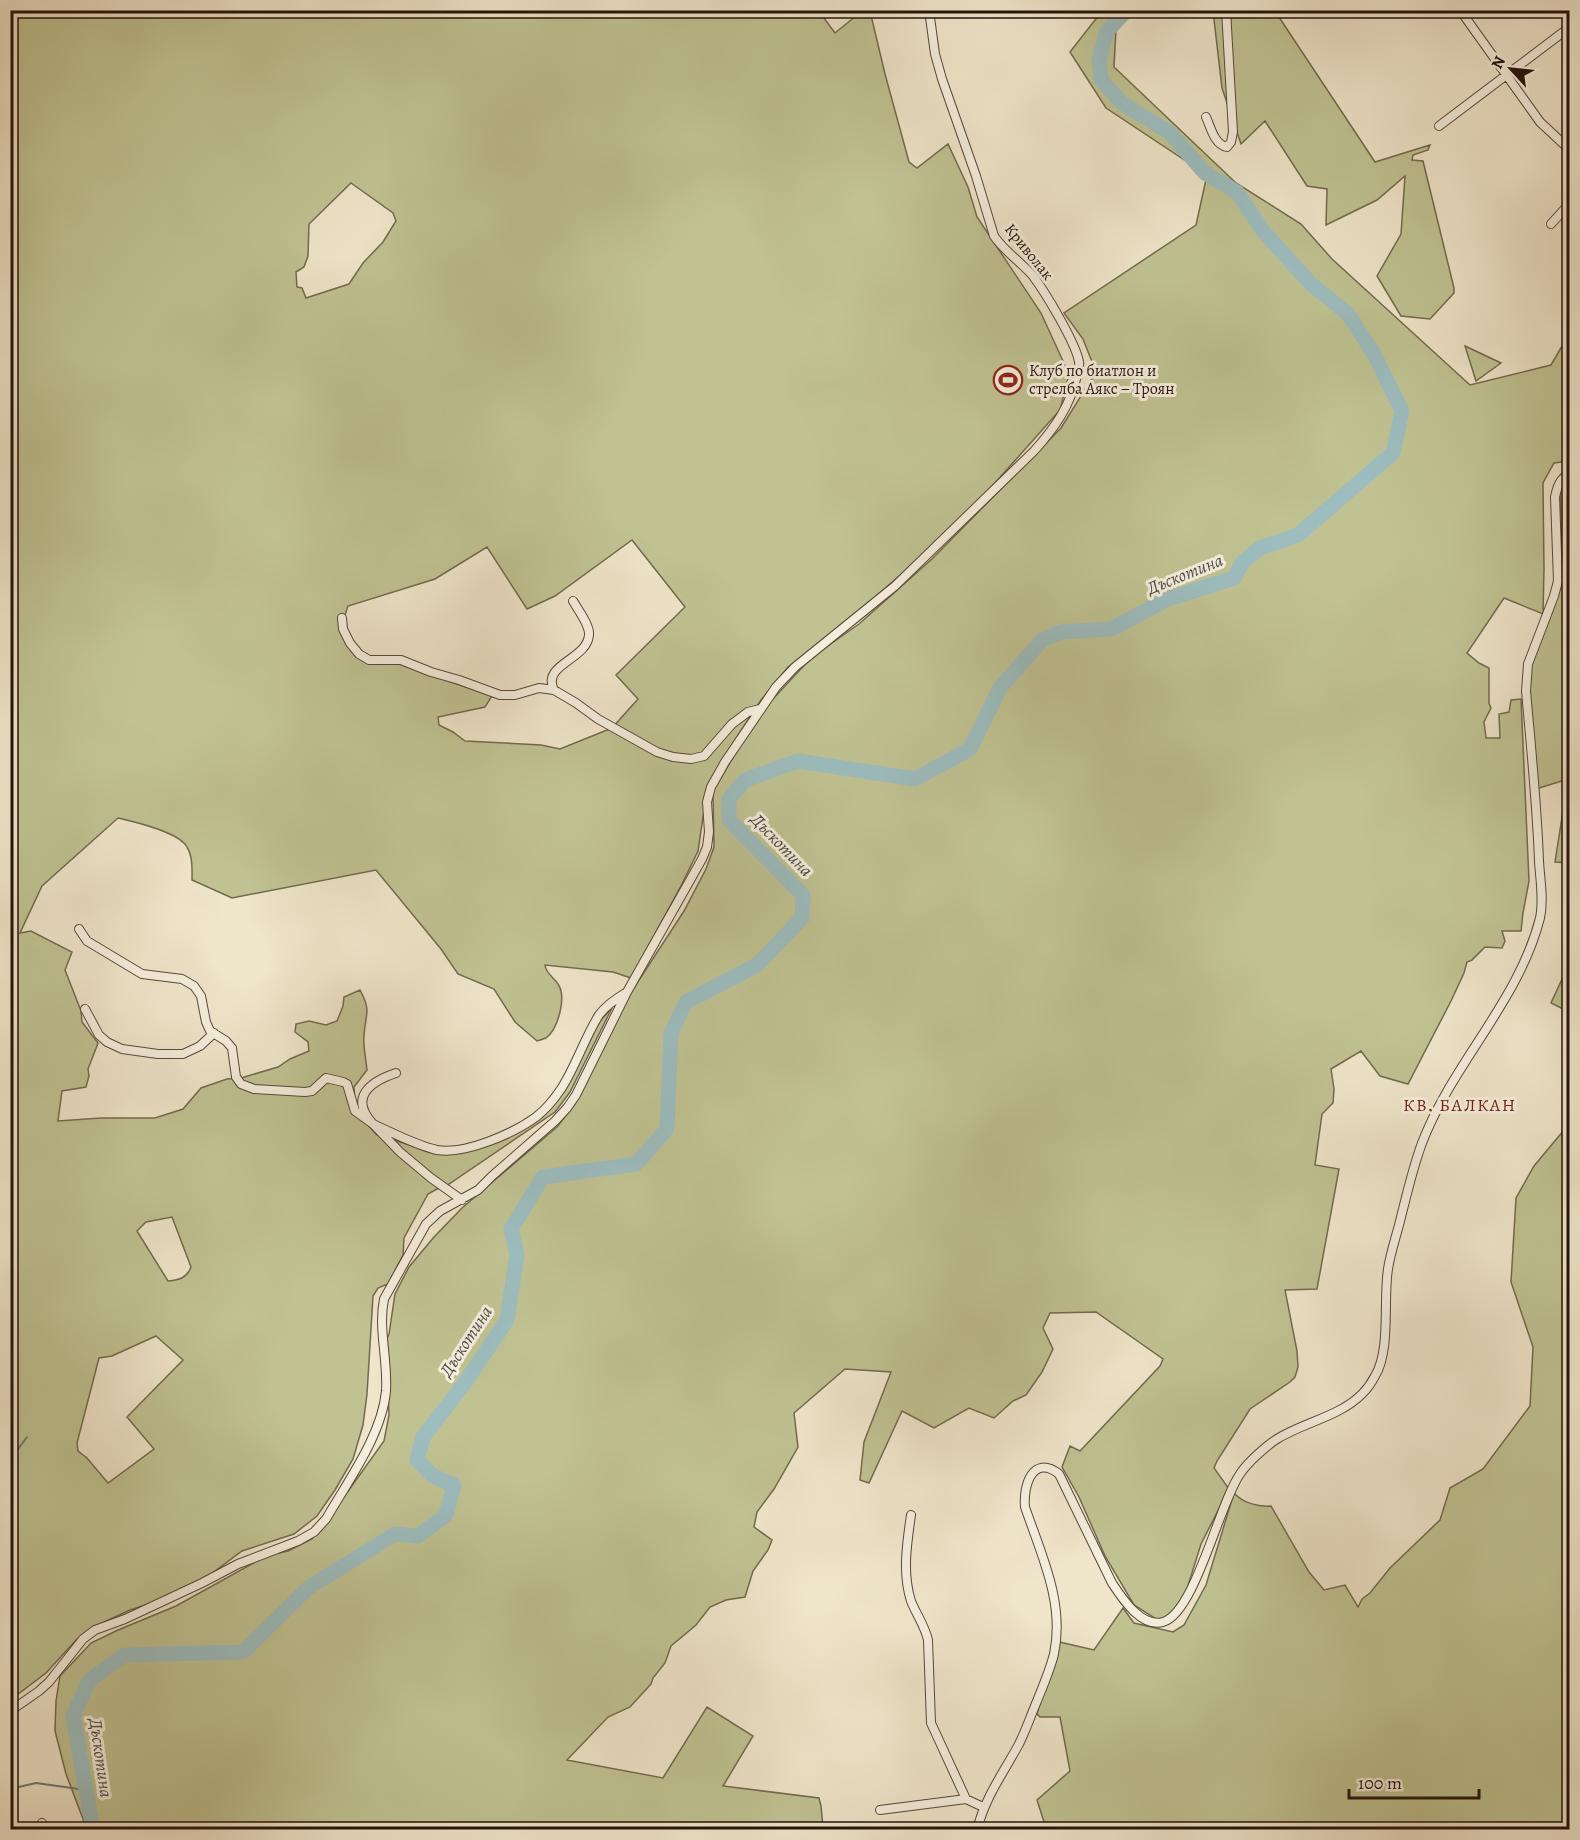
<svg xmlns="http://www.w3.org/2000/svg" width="1580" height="1840" viewBox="0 0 1580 1840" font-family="Alegreya,serif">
  <rect width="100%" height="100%" fill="#efe5ca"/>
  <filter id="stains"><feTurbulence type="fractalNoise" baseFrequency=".00333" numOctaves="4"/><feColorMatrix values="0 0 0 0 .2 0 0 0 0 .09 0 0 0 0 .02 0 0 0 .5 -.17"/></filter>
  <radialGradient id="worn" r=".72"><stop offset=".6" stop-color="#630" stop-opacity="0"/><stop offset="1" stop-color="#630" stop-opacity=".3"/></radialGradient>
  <path fill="#c0c292" stroke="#726a4e" stroke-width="1.5" fill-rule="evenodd" d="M818 10 835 33 862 11H870L885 74 909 162 917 168 948 144 968 187 977 217 1041 313 1069 374 1060 410 985 494 938 542 882 591 852 620 788 667 761 700 733 743 707 790 698 851 682 884 631 978 613 972 545 965C546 974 554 977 558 984 567 997 558 1029 546 1038 544 1039 540 1040 537 1041L515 1022 494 989 458 974 441 949 376 870 232 898 192 880C192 870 193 857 187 847 179 832 135 822 118 818L42 886 20 933 31 931 72 952 65 970 81 1011 82 1022 98 1043 88 1069 89 1076 86 1087 62 1091 58 1121 101 1118H155L183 1109 201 1088 227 1079 241 1078 278 1067 290 1059 309 1051 308 1042 295 1032 296 1024 309 1021 326 1025 337 1021 343 1006 344 997 360 990C372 1012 365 1014 364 1036 363 1047 366 1059 367 1070L354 1087 356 1112 377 1135 433 1152 496 1140 557 1098 599 1022 612 1008 570 1092 555 1112 446 1186 437 1189 428 1194 404 1238 403 1255 388 1284 378 1288 373 1296 367 1394 363 1425 353 1459 335 1490 317 1516 294 1534 242 1551 195 1586 164 1599 130 1610 100 1624 77 1639 46 1673 17 1695 11 1703V11ZM351 183 393 213 396 221 383 242 363 263 349 284 306 298 302 288 297 287 296 272 304 267 308 256 309 224ZM632 540 685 607 616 675 638 699 612 728 560 749 541 745 465 741 453 732 439 725 438 717 485 707 492 696 393 662 371 663 349 642 345 615 348 606 435 579 487 547 527 609 555 596ZM172 1217 191 1267C187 1278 179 1280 168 1281L137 1231 146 1222ZM156 1336 183 1360 127 1417 154 1449 108 1483 87 1458 78 1451 77 1443 99 1358 112 1356Z
    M1102 11H1130L1116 29 1114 67 1236 183 1301 224 1332 259 1470 385 1551 365 1569 334V461L1554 463 1543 483 1544 569 1543 614 1504 598 1467 653 1479 663 1489 668V703L1491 708 1484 722 1486 738H1500L1499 714 1509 712 1511 700 1521 699 1529 881 1523 913 1521 931H1502L1505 941 1502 948 1485 947 1472 960 1467 962 1464 973 1451 1001 1408 1084 1380 1076 1361 1051 1331 1069 1334 1089 1333 1103 1322 1114 1315 1165 1339 1169 1317 1289 1285 1290 1297 1351 1298 1367 1295 1377 1290 1382 1250 1409 1217 1461 1214 1468 1229 1489 1201 1544 1182 1605 1173 1619H1156L1134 1605 1105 1556 1079 1497 1062 1467 1070 1446 1080 1451 1160 1366 1163 1359 1096 1312 1050 1313 1043 1328 1053 1349 1042 1372 1026 1395 1013 1401 994 1418 969 1408 934 1428 902 1411 869 1483 860 1480 864 1442 891 1372 845 1369 794 1413 798 1447 774 1489 757 1512 754 1527 772 1540 768 1550 753 1571 745 1597 726 1600 710 1607 696 1625 671 1646 665 1663 653 1678 651 1684 630 1707 608 1717 567 1760 663 1778 707 1707 753 1736 723 1786 819 1798 821 1806 823 1827 826 1829H85L83 1819 66 1774 55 1731 56 1701 60 1676 91 1643 118 1630 176 1606 266 1556 288 1551 312 1539 326 1522 384 1441 389 1415 386 1341 389 1334 395 1294 409 1267 434 1237 462 1208 557 1127 575 1104 628 997 684 911 706 869 714 847 713 791 759 714 812 657 859 624 932 559 1061 428 1096 372 1083 339 1064 313 1196 225 1207 175 1106 108 1070 52Z
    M1213 11H1275L1375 162 1430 145 1428 150 1413 155 1412 160 1423 161 1454 288V293L1430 319 1401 316 1377 276 1401 234 1405 176 1377 200 1326 225 1327 189 1307 186 1265 121 1241 144 1222 88Z
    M1465 346 1501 363 1476 381Z
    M1569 478V863L1555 862 1568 779 1536 789 1527 701 1531 664 1555 603 1563 573 1560 490Z
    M1569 964V1012L1551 1003Z
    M1569 1117V1829H1045L1046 1828 1037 1800 1070 1771 1060 1717H1040L1037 1714 1055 1641 1094 1650 1123 1608 1134 1623 1173 1632 1184 1625 1206 1585 1234 1493C1243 1503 1258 1507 1271 1506L1309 1572 1324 1590 1345 1585 1358 1607 1362 1599 1370 1593 1390 1568 1440 1520 1450 1488 1483 1469 1530 1406 1533 1347 1511 1282 1516 1198 1534 1166 1564 1130Z"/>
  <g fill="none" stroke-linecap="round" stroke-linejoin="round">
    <path stroke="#6c7977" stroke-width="2" d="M10 1460 27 1437
      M10 1789 36 1783 86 1790"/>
    <path stroke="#9dbdbf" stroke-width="15" d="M93 1830 73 1716 89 1681 124 1655 243 1652 308 1588 395 1534 418 1536 446 1515 454 1485 433 1476 417 1460 423 1437 464 1384 507 1320 517 1254 511 1229 543 1177 636 1164 667 1129 671 1033 686 1002 757 965 802 918 803 895 729 820V799L745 780 798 761 915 779 970 749 1000 688 1042 640 1061 632 1111 629 1168 599 1234 578 1242 563 1260 548 1298 535 1393 453 1402 411 1374 354 1348 314 1311 284 1263 231 1237 192 1205 173 1170 133 1122 103 1101 80 1099 60 1107 31 1127 10"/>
    <g stroke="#56473b" stroke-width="10">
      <path id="street" d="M1460 10 1540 122 1570 150
        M1563 10 1570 19
        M1206 117C1211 128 1214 144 1227 147L1231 142 1233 132 1226 10
        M1439 126 1570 27
        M1551 224 1570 203
        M342 618 343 629 350 643 359 654 369 660H401L431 672 459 680 500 695H515L539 688 554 690 576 703 598 719 657 752 673 757 691 759 704 756 732 724 748 712 760 709
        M554 690C541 664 587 660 589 635 590 625 578 610 573 601
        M79 929 87 941 142 974 182 979 194 986 201 996 206 1022 210 1031 226 1041 232 1048 236 1077 241 1084 254 1089 305 1092 312 1091 326 1078 343 1082 347 1084 355 1111 373 1124 400 1152 431 1178 462 1200
        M85 1009 99 1035 107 1042 122 1049 158 1054H183L200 1046 214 1033
        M396 1073C369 1082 349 1098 373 1124 393 1133 415 1145 437 1150 465 1155 514 1133 536 1117 545 1110 555 1098 561 1089 576 1066 584 1039 599 1015 606 1005 617 998 627 992
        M911 1515C907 1543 902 1573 911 1601 916 1614 925 1626 928 1640L931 1723 966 1799 983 1807
        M10 1714 16 1707 39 1691 49 1682 83 1639 95 1630 125 1619 202 1583 238 1564 298 1541 314 1532 326 1519C348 1481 382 1435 386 1391 388 1360 378 1329 384 1299L426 1224 440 1211 478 1190 492 1176 555 1121 567 1108 576 1095 627 992 702 859 707 847 709 832 707 802 711 787 725 762 776 687 795 667 895 586 1034 451C1054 429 1071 405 1077 375 1078 371 1080 366 1079 362 1076 343 1045 292 1033 276 1021 262 1005 252 994 236L976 176 942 79 935 54 929 10
        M880 1810 966 1799
        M42 1823V1830
        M977 1830C985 1797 1004 1772 1019 1744 1026 1730 1031 1715 1037 1701 1043 1686 1050 1670 1054 1654 1065 1603 1041 1554 1025 1507 1023 1485 1033 1454 1059 1474L1112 1583C1122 1598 1141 1628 1163 1622 1195 1613 1219 1504 1240 1474 1247 1463 1266 1446 1277 1439 1304 1422 1339 1417 1362 1394 1367 1389 1372 1382 1375 1376 1391 1350 1383 1300 1388 1269 1390 1255 1395 1240 1399 1225 1406 1198 1412 1170 1422 1143 1452 1064 1519 1001 1540 918 1544 900 1540 879 1539 861 1537 804 1531 748 1526 691L1528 664 1554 596 1558 581 1555 497C1557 487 1560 478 1570 473"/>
    </g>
    <use href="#street" stroke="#f5eedd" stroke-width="8"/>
  </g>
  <defs>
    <g id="stadium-ring" transform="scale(1.5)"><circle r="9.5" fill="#f5eedd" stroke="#8f2418" stroke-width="1.5"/><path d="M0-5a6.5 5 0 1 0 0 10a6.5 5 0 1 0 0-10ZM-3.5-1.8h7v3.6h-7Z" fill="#8f2418"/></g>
  </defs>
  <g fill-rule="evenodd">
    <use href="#stadium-ring" x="1008" y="380"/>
  </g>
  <g text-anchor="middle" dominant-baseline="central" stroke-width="6" stroke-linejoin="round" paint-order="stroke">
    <g font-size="16" fill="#23120b" stroke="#f5eedd">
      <text transform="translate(1029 252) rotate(51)">Криволак</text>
    </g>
    <g font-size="16" fill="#23120b" stroke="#f5eedd" text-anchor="start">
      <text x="1029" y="371">Клуб по биатлон и<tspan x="1029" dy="18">стрелба Аякс – Троян</tspan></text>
    </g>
    <g font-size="18" font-style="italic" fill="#4e4e4a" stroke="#f5eedd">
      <text transform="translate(1185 574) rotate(-22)">Дъскотина</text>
      <text transform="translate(782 845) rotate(46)">Дъскотина</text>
      <text transform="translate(466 1341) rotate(-57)">Дъскотина</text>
      <text transform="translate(101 1758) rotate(82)">Дъскотина</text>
    </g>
    <g font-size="18" letter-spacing="1.5" fill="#7a1f14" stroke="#f5eedd">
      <text x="1460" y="1105">КВ. БАЛКАН</text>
    </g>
  </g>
  <rect width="1580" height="1840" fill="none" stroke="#efe5ca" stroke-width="36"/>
  <rect x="12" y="12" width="1556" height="1816" fill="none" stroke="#23120b" stroke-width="3"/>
  <rect x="18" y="18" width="1544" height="1804" fill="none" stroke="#23120b" stroke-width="1.5"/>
  <g transform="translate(1511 69) rotate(297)" stroke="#f5eedd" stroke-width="4.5" paint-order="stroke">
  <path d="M0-4.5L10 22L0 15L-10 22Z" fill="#23120b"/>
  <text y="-9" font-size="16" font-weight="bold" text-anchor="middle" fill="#23120b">N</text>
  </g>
  <path d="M1349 1789v9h130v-9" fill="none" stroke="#23120b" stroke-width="3"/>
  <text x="1358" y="1789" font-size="18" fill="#23120b" stroke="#f5eedd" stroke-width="4.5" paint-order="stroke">100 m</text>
  <rect width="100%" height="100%" filter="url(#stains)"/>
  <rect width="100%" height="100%" fill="url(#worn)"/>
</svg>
